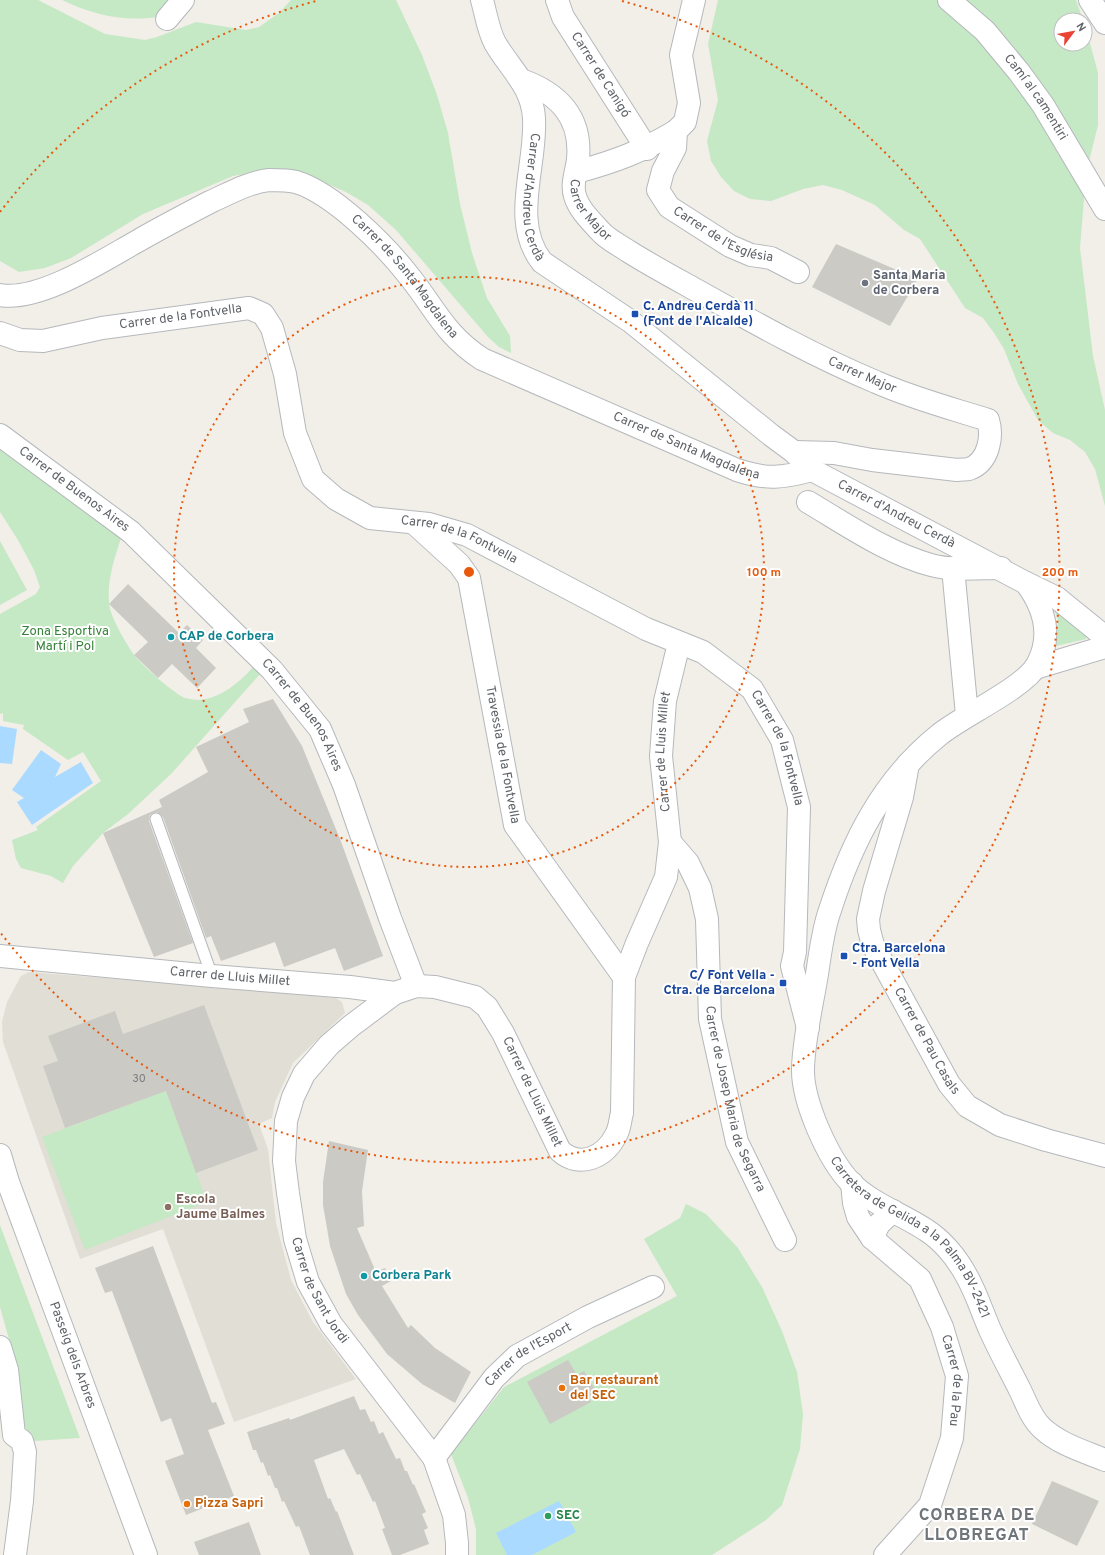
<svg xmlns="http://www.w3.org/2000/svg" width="1105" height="1555" viewBox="0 0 1105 1555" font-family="Overpass,sans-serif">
  <rect width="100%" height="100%" fill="#f1efe8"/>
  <path fill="#e1ded6" d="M29 972 243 989 336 998 342 1002 345 1013 293 1063 275 1102 272 1118 259 1124 268 1149 276 1223 291 1280 313 1322 356 1379 234 1422 163 1229 80 1259 3 1042 2 1022 7 1002 21 976Z"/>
  <path fill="#c5e8c5" d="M0 0H38L105 34 145 40 157 37 196 22 246 30 259 27 279 13 291 0H396L422 55 437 95 448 133 460 204 472 253 487 298 510 336 511 353 499 347 488 337 396 230 368 205 346 192 323 182 260 171 233 176 143 214 71 258 45 268 19 272 0 261Z
    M62 0H175L162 16C127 23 93 15 62 0Z
    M718 0H1076L1083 20H1061V44H1085V25L1098 73V125L1086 173 1080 248 1093 356 1105 410V506L1095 469 1085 452 1070 440 1053 433 1038 420 1018 384 1004 349 994 333 983 318 965 308 920 239 904 230 875 205 842 190 823 185 803 189 771 201 750 199 734 191 721 177 711 161 707 141 718 100 708 44Z
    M0 449 121 538C114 560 107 580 109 603 110 617 126 643 134 655 142 665 173 693 185 698 189 699 196 700 200 700 221 698 240 682 253 667L261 673 171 774 128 814 103 833 73 866 63 883 51 876 21 868 16 859 12 840 38 830 36 827 101 781 83 752 68 760 23 729 24 725 3 721V713L0 714V614L36 594 40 587 34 570 18 540 0 512Z
    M0 541 27 590 0 605Z
    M1054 609 1087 636 1086 639 1056 646 1058 619Z
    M166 1091 207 1202 85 1250 42 1137Z
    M686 1204 706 1214 738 1248 762 1287 782 1331 797 1372 803 1414 800 1449 782 1505 766 1520 712 1555H476V1529L468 1498 451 1454 504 1387 677 1296 644 1239 680 1218Z
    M0 1225 80 1438 34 1441 23 1424 17 1368 0 1307Z"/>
  <path fill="#aadaff" d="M0 726 17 729 12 764 0 763Z
    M41 750 61 764 55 777 81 762 93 783 32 825 17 802 24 798 12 790Z
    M559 1501 576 1532 532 1555H507L496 1533Z"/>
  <path fill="#cccac5" d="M836 244 918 279 890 326 812 287Z
    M128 584 179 633 187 625 203 640 196 648 216 668 197 688 172 664 158 678 134 655 148 642 109 604Z
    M273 699 302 746 340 839 383 956 344 971 335 948 284 967 275 942 221 961 211 936 206 938 163 817 157 812 150 815 149 821 193 943 154 957 103 833 162 807 159 800 208 772 196 747 249 722 243 709Z
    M204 1005 258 1150 196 1173 166 1091 65 1128 43 1066 58 1061 48 1036 115 1011 123 1034Z
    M329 1141 368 1150 362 1191 364 1226 357 1228 376 1272 385 1268 391 1281 382 1286 408 1328 411 1325 435 1348 471 1372 455 1403 422 1384 387 1354 358 1315 346 1294 330 1246 323 1205V1182Z
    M153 1246 212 1403 216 1402 225 1424 208 1430 234 1496 186 1515 165 1461 184 1454 171 1418 161 1422 112 1291 105 1293 95 1268Z
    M568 1360 577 1375 584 1371 597 1393 589 1398 591 1402 550 1424 527 1382Z
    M354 1396 360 1410 365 1409 371 1422 374 1421 379 1434 383 1432 396 1459 400 1458 405 1471H407L413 1485 414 1484 426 1512 422 1514 428 1528 424 1530 429 1544 400 1555H392L382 1529 385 1528 375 1501 373 1502 360 1474 357 1475 344 1449 314 1460 328 1499 330 1498 336 1512 337 1511 354 1555H310L299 1526 296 1527 284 1501 282 1502 277 1488H275L270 1475 268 1476 263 1462 261 1463 256 1450H253L247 1432 289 1418 290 1420Z
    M1052 1481 1099 1501 1077 1546 1032 1524Z
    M249 1522 261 1555H199L194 1542Z"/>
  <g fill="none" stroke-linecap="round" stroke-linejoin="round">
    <g stroke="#b5b8bc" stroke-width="13">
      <path id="lane" d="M156 819 212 976"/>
    </g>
    <g stroke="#b5b8bc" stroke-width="24">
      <g id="street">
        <path id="s1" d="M557 0 563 17 647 149"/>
        <path id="s2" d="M949 0 985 31 1019 72 1043 105 1105 209"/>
        <path d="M1090 0 1105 23"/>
        <path d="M167 19 183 0"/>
        <path id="s3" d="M521 80C558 93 582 117 578 159 577 170 571 184 575 196 579 210 592 222 602 233 609 240 619 245 628 251 647 263 667 274 687 285 748 319 811 355 876 382 912 398 950 408 988 420 993 436 989 462 969 469 966 470 961 469 957 470L872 460 834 453 794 452"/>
        <path d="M676 131 685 122 689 103 681 55 694 0"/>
        <path id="s4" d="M576 172C614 162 643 151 676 131L675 148 663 171 658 190 669 207 730 246 751 255 771 258 798 272"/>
        <path id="s5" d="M0 295C39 302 102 261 136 242 160 228 185 215 210 202 228 194 249 182 269 180 278 180 288 180 296 182 333 193 385 245 409 276 435 308 444 334 482 359L737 470C767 480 782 478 812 470"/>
        <path id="s6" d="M0 333 20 340 43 341 102 328 249 308 263 314 272 328 285 374 295 433 313 479 336 499 370 518 429 524 467 535 646 629 703 652 752 689 782 740 799 807 795 952 792 966 808 1028"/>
        <path id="s7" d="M0 435 131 532 272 670 320 729 344 785 390 918 416 986"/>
        <path d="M808 502C847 525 887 553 931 565 953 571 978 568 1001 568"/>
        <path id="s8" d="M414 523 459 564 469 578 515 825 624 977"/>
        <path d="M953 568 967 715"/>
        <path d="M1026 583 1057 598 1105 637"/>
        <path d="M1035 668 1105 647"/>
        <path id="s9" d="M908 764 902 797 874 891 868 919 869 930 873 945 949 1084 967 1106 1000 1125 1046 1140 1105 1156"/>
        <path id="s10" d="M670 842 688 863 700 888 707 919 710 1019 737 1142 785 1240"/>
        <path id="s11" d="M0 956 212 976 350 987 395 993 416 986 435 987 475 997 487 1007 503 1033 560 1151C580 1169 605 1157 616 1135 620 1128 620 1120 622 1113L624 977 637 943 666 877 670 842 661 756 665 701 679 643"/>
        <path id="s12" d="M395 993 351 1026 329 1045 304 1074 293 1097 286 1121 284 1161 288 1193 295 1239 308 1282 331 1324 434 1458 454 1515 457 1543V1555"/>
        <path id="s13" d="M0 1155 8 1182 146 1555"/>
        <path id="s14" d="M852 1183 854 1203 858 1217 872 1238 920 1279 942 1327 957 1376 952 1438 930 1505 885 1555"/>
        <path d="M872 1238 879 1224 893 1211"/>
        <path d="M0 1347 7 1370 14 1435 22 1441 25 1452 22 1501 15 1555"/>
        <path id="s15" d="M434 1458 494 1378 517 1356 588 1317 653 1287"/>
      </g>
    </g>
    <g stroke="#b6babf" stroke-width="24">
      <g id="secondary">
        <path id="s16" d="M482 0C486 14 488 30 495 43 510 69 532 86 534 118 537 165 510 221 542 262L630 321 771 435 794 452 812 470 1026 583C1044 607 1053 636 1037 665 1024 688 962 716 939 735 882 781 852 842 830 910 822 932 820 957 816 980 811 1009 804 1039 803 1068 802 1101 828 1159 851 1183 872 1204 902 1214 926 1230 942 1240 957 1258 966 1275 976 1292 982 1312 990 1330 999 1350 1010 1370 1020 1390 1026 1402 1031 1418 1042 1428 1059 1444 1083 1451 1105 1460"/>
      </g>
    </g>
    <use href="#lane" stroke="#fff" stroke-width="11"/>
    <use href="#street" stroke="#fff" stroke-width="22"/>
    <use href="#secondary" stroke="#fff" stroke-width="22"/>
  </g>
  <g fill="none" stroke="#e8590c" stroke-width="2" stroke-dasharray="2 4">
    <circle cx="469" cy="572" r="295"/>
    <path d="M0 212A591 591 0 0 1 316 1M622 1A591 591 0 1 1 0 932"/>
  </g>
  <circle fill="#6b7280" stroke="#fff" stroke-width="1.5" cx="865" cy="283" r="4"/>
  <g fill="#1a4fb4" stroke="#fff" stroke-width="1.5">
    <rect x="631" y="310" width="8" height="8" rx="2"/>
    <rect x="840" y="952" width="8" height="8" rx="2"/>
    <rect x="779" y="979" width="8" height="8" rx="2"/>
  </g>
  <g fill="#0f9aa8" stroke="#fff" stroke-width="1.5">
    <circle cx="171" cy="637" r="4"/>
    <circle cx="364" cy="1276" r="4"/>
  </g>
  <circle fill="#8d6e63" stroke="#fff" stroke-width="1.5" cx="168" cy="1207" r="4"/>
  <g fill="#e8710a" stroke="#fff" stroke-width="1.5">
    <circle cx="562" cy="1388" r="4"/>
    <circle cx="187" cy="1504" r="4"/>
  </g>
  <circle fill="#2e9e5b" stroke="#fff" stroke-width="1.5" cx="548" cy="1516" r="4"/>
  <g text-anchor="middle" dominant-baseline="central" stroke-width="4" stroke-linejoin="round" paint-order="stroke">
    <g font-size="11" fill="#7a7d7f">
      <text x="139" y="1079">30</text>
    </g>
    <g font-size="13" fill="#5f6368" stroke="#fff">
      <text stroke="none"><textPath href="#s1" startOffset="87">Carrer de Canigó</textPath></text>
      <text stroke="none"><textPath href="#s2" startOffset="131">Camí al camentiri</textPath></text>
      <text stroke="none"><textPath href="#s16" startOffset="211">Carrer d'Andreu Cerdà</textPath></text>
      <text stroke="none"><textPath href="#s3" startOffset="163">Carrer Major</textPath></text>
      <text stroke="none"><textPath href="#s4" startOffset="253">Carrer de l'Església</textPath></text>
      <text stroke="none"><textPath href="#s5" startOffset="469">Carrer de Santa Magdalena</textPath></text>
      <text stroke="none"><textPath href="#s6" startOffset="184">Carrer de la Fontvella</textPath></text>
      <text stroke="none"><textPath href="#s3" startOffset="487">Carrer Major</textPath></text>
      <text stroke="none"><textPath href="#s5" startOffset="805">Carrer de Santa Magdalena</textPath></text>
      <text stroke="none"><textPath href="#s7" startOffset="92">Carrer de Buenos Aires</textPath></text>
      <text stroke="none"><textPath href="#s16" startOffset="715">Carrer d'Andreu Cerdà</textPath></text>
      <text stroke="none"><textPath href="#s6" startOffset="604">Carrer de la Fontvella</textPath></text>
      <text stroke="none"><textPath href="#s7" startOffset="415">Carrer de Buenos Aires</textPath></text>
      <text stroke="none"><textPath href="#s6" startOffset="1000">Carrer de la Fontvella</textPath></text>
      <text stroke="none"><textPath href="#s11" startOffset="1118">Carrer de Lluis Millet</textPath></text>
      <text stroke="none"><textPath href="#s8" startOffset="258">Travessia de la Fontvella</textPath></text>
      <text stroke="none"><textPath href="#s11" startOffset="231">Carrer de Lluis Millet</textPath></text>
      <text stroke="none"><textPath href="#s9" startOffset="297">Carrer de Pau Casals</textPath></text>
      <text stroke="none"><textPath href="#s11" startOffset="591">Carrer de Lluis Millet</textPath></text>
      <text stroke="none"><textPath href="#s10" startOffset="271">Carrer de Josep Maria de Segarra</textPath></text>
      <text stroke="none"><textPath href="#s16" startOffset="1650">Carretera de Gelida a la Palma BV-2421</textPath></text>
      <text stroke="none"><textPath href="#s12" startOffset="349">Carrer de Sant Jordi</textPath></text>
      <text stroke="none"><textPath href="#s13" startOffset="213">Passeig dels Arbres</textPath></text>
      <text stroke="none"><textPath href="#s15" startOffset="142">Carrer de l'Esport</textPath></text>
      <text stroke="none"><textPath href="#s14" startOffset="231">Carrer de la Pau</textPath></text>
    </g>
    <g font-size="13" font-weight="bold" fill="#5b616d" stroke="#fff" text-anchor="start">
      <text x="873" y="276">Santa Maria<tspan x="873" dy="15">de Corbera</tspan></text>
    </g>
    <g font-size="13" font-weight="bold" fill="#164399" stroke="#fff" text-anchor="start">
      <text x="643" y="307">C. Andreu Cerdà 11<tspan x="643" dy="15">(Font de l'Alcalde)</tspan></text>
      <text x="852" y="949">Ctra. Barcelona<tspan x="852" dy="15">- Font Vella</tspan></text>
      <text x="775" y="976" text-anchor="end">C/ Font Vella -<tspan x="775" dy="15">Ctra. de Barcelona</tspan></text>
    </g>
    <g font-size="13" fill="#348238" stroke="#fff">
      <text x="65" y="632">Zona Esportiva<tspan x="65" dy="15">Martí i Pol</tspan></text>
    </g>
    <g font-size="13" font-weight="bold" fill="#0d838f" stroke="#fff" text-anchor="start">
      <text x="179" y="637">CAP de Corbera</text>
      <text x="372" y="1276">Corbera Park</text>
    </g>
    <g font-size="13" font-weight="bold" fill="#785e54" stroke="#fff" text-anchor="start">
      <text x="176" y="1200">Escola<tspan x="176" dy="15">Jaume Balmes</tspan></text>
    </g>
    <g font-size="13" font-weight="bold" fill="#c56008" stroke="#fff" text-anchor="start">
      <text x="570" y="1381">Bar restaurant<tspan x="570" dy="15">del SEC</tspan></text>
      <text x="195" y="1504">Pizza Sapri</text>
    </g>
    <g font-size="13" font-weight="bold" fill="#27864d" stroke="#fff" text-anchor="start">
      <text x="556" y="1516">SEC</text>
    </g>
    <g font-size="17" font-weight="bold" letter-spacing="1" fill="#70757a" stroke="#fff">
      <text x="977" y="1516">CORBERA DE<tspan x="977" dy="20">LLOBREGAT</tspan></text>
    </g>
  </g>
  <circle cx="469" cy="572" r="6" fill="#e8590c" stroke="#fff" stroke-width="2"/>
  <g font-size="12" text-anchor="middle" font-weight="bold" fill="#e8590c" stroke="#fff" stroke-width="4" stroke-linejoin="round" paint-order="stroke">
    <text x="764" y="576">100 m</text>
    <text x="1060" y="576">200 m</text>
  </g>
  <g transform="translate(1073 32) rotate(58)"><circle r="19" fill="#ffffff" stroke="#bfc1c3"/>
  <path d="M0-3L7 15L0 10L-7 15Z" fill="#ea4335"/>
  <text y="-6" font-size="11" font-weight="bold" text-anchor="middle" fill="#5f6368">N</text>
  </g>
</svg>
